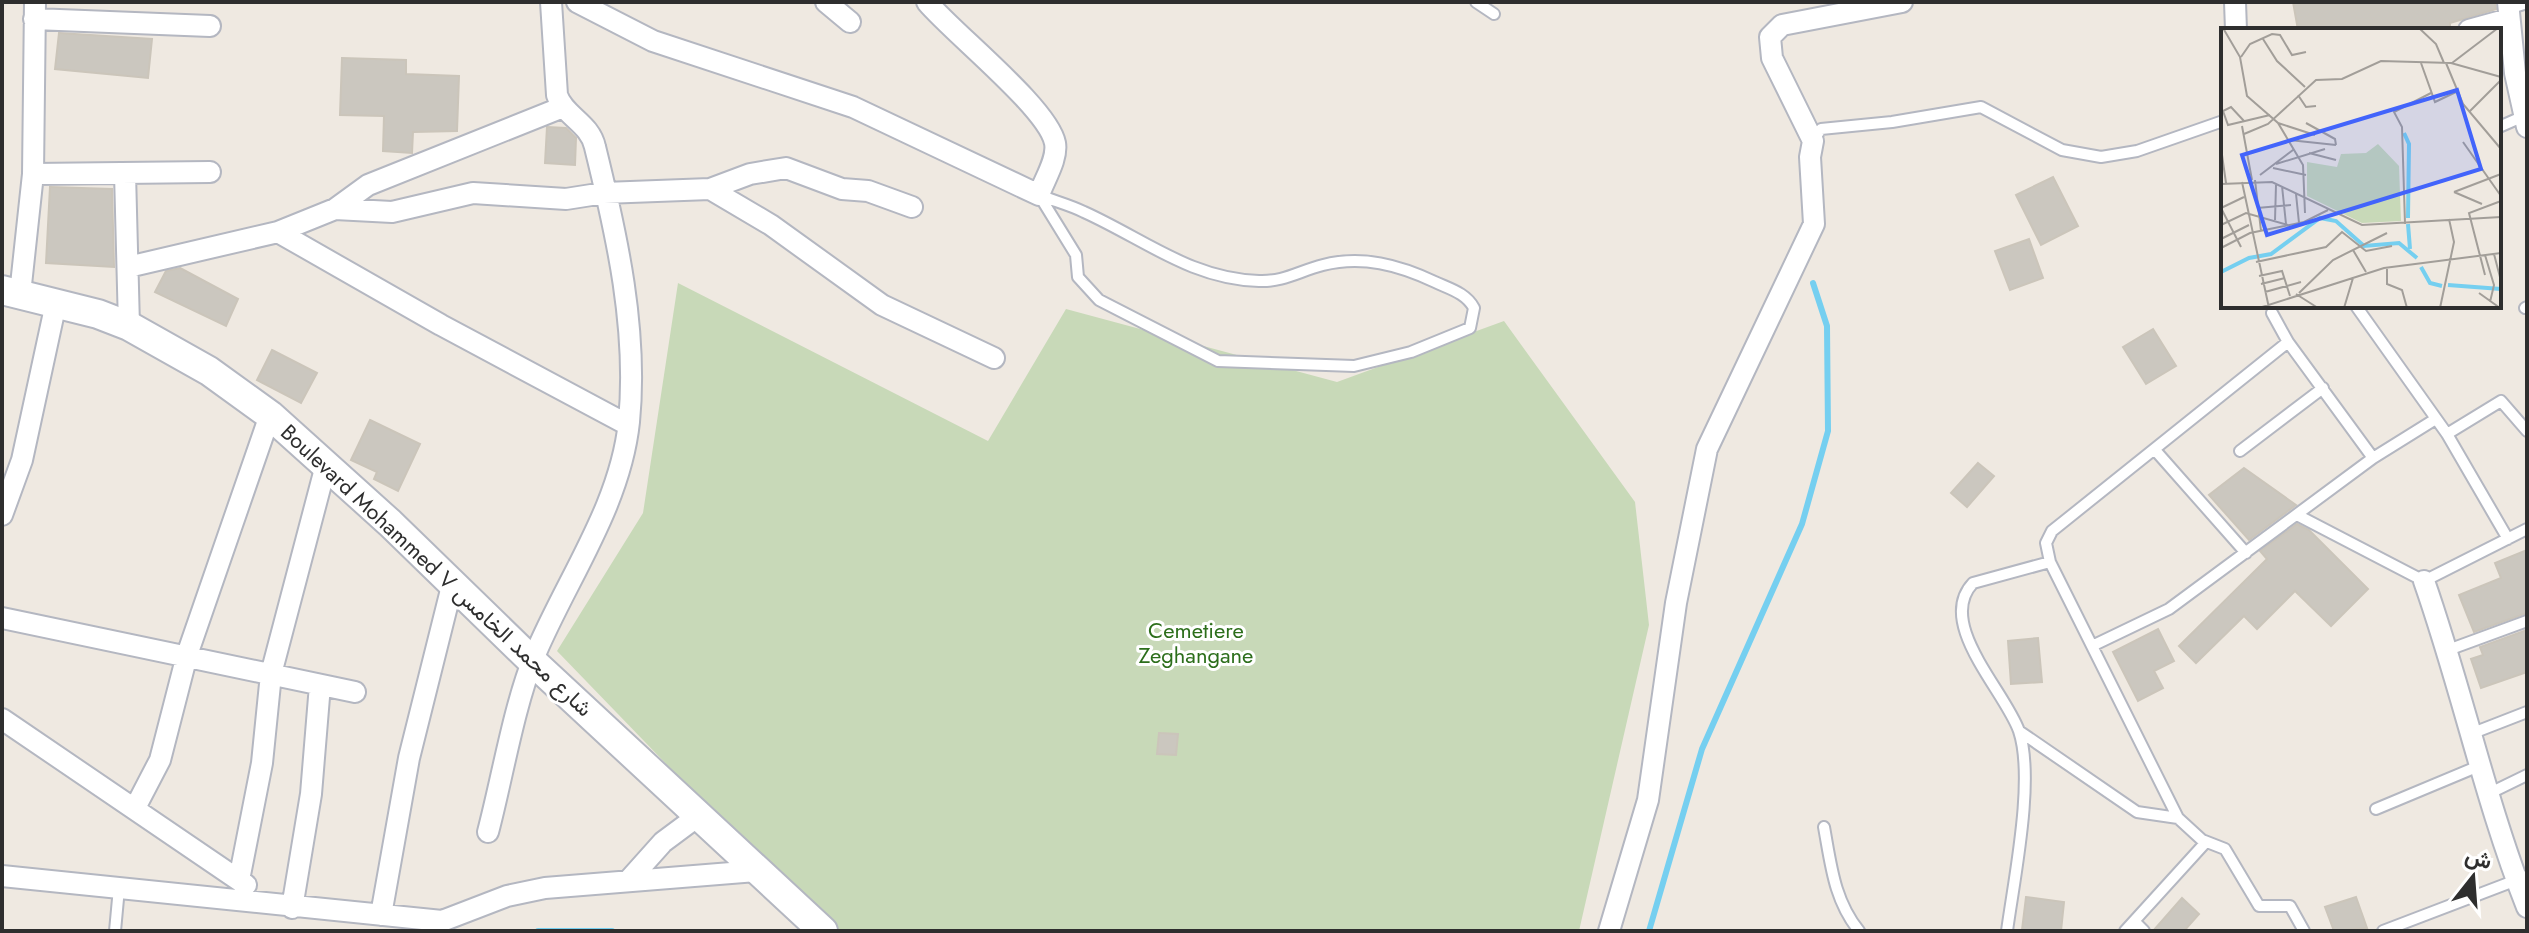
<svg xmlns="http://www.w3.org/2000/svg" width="2529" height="933" viewBox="0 0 2529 933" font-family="Jost,Vazirmatn,sans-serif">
  <rect width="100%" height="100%" fill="#efe9e1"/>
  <path fill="#c8d9b8" d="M678 283 988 441 1066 309 1337 382 1504 321 1635 502 1649 625 1579 931H838L703 802 557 651 643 513Z"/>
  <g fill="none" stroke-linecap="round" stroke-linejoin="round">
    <path stroke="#75cff0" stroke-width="6" d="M538 931H612
      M1649 931 1702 749 1802 524 1828 431 1827 326 1813 283"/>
  </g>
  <path fill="#cbc7bf" stroke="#cbc5ba" stroke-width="2" d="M2293 2H2495L2496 9 2450 23V27L2298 30Z
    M59 33 152 39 148 78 55 69Z
    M342 58 406 60V74L459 76 457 131 413 132 412 153 383 151 384 116 340 115Z
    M547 127 566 128 576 138 575 165 545 163Z
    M2053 177 2078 226 2041 245 2016 195Z
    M50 187 112 189 114 267 46 263Z
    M2029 239 2043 278 2010 290 1995 251Z
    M180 268 238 299 226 326 155 292 166 271Z
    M2153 329 2176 366 2146 384 2123 347Z
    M272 350 317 373 301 403 257 380Z
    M370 420 420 444 398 491 374 479 377 472 351 460Z
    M1978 463 1994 476 1967 507 1951 493Z
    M2244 468 2296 505 2249 540 2209 495Z
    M2297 524 2309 530 2368 589 2331 626 2295 591 2257 629 2244 616 2196 663 2179 646 2267 559 2260 551Z
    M2527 550V613L2474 632 2459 595 2501 578 2495 563Z
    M2158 629 2174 661 2154 671 2163 688 2138 701 2113 652Z
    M2527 630V672L2481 688 2471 659 2483 655 2480 647Z
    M2038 638 2042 682 2011 684 2008 641Z
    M1159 733 1178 734 1176 755 1157 754Z
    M2026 897 2064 902 2061 931 2022 930Z
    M2356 897 2367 928 2334 931 2325 907Z
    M2182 898 2199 914 2184 931H2153Z"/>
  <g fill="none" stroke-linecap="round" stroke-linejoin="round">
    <g stroke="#b4b7c1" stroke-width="14">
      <path id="service" d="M1476 2 1494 14
        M2508 9 2527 3
        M2499 127 2524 116
        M1813 141 1821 129 1892 122 1981 107 2062 150 2101 157 2137 151 2223 121
        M1039 195C1054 201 1070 205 1084 212 1144 239 1191 279 1259 281 1284 282 1299 271 1323 265 1362 255 1399 265 1435 282 1450 289 1466 293 1474 308L1470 328 1411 352 1354 366 1218 361 1099 300 1078 277 1076 255Z
        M2356 306 2447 434 2508 539
        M2525 308 2527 307
        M2272 313 2288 342 2373 458
        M2288 342 2052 531 2046 543 2050 562 2178 818 2202 840 2225 849 2259 906H2290L2304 931
        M2447 434 2501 401 2527 431
        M2155 450 2246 553
        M2240 451 2323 388
        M2297 515 2424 581 2527 529
        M2092 646 2169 609 2373 458 2434 420
        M2448 650 2527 621
        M2019 731 2137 812 2178 818
        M2473 733 2527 712
        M2488 794 2527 775
        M2376 809 2479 766
        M1824 827C1831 865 1834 900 1859 931
        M2135 922 2144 931
        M115 931 119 888
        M2007 931C2014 879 2035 779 2019 731 2005 691 1935 623 1973 583L2050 562
        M2125 931 2206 842
        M2383 931 2527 876"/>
    </g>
    <g stroke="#b4b7c1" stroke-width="24">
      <path id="minor" d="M577 2 653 41 853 107 1039 195C1044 180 1058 159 1055 143 1048 108 954 34 927 2
        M826 2 850 22
        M2235 2 2236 30
        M2508 2 2515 73 2527 127
        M34 19 210 26
        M2469 30 2509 19
        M125 173 129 326
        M33 174 210 172
        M710 189 771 225 882 305 994 358
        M335 209 392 212 473 193 566 199 604 193 710 189 750 174 786 168 842 189 868 191 912 207
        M278 232 441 325 628 425
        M128 267 278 232 335 209 368 185 563 107
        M20 294 33 174 35 2
        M2 515 22 460 56 303
        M2424 581C2462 689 2485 801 2527 907
        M2 618 355 692
        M2 719 246 885
        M135 808 160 760 187 655 270 415
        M488 832C502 779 514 706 534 657 566 580 620 507 629 422 638 330 617 236 595 147 590 123 564 116 557 95L551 2
        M2 876 442 921 507 896 545 888 756 871
        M239 880 262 763 271 674 326 465
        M629 880 663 842 698 816
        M292 908 311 794 320 685
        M381 915 409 758 453 582
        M1609 931 1648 800 1676 603 1707 449 1814 224 1810 157 1813 141 1772 58 1770 37 1782 25 1902 2"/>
    </g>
    <g stroke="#b4b7c1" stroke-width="32">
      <path id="secondary" d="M2 290 98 314 129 326 209 371 270 415 390 523 532 661 823 931"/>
    </g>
    <use href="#service" stroke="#fff" stroke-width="10"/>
    <use href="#minor" stroke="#fff" stroke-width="20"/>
    <use href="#secondary" stroke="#fff" stroke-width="28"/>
  </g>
  <g text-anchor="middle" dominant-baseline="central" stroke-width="6" stroke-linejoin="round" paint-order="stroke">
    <g font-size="22" fill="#2e2e2e" stroke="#fff">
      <text transform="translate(437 570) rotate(43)">Boulevard Mohammed V شارع محمد الخامس</text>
    </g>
    <g font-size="22" fill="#2c6e1b" stroke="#fff">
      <text x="1196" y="630">Cemetiere<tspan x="1196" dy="25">Zeghangane</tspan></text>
    </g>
  </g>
  <g transform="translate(2221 28)">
    <rect width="280" height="280" fill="#efe9e1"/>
    <path d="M157 116 178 138 180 193 141 195 86 168V134L116 139 120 126 145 125Z" fill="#c8d9b8"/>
    <path fill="none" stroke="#75cff0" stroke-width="4" d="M183 105 188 116 187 190M187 196 189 221M200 239 209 255 221 258M0 244 28 230 50 226 99 190 115 193 143 218 178 215 196 230M227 257 280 261"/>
    <path fill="none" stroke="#a29e99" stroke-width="2" d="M2 0 19 29 26 68 57 95 82 137 84 185M198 0 215 16 223 35M42 11 56 33 84 59M20 29 29 16 51 6 59 7 71 27 85 24M200 35 214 74 235 64M225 35 242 76 280 121M231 35 277 0M77 67 85 79 95 78M248 84 280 52M23 93 10 79 2 83 7 97 49 87M57 95 94 107M85 95 114 111 115 117M21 98 31 152M23 106 47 96 95 52 121 51 160 33 230 35 280 49M68 112 115 117M242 114 280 168M88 125 115 132M1 127 5 155M55 136 104 121M52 140 85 147M39 147 72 122M34 152 40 203M21 154 48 280M0 156 51 154 141 197 280 189M61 158 65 196M233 164 280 146M233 164 261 176M75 166 78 195M36 180 70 177M54 192 55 157M184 196 181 99 173 84 210 65M0 197 25 185 67 197M0 211 28 197M20 219 0 180 23 169M0 220 29 205 83 194 107 182M132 222 145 244M273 226 280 253M264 227 273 257 269 274M35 234 105 219 121 204 145 223 171 218M166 239V256L181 262 186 280M264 247 248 185 280 173M38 248 61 243 69 268M40 256 64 250M44 264 80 254M78 265 112 232 166 205M258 265 279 280M75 266 97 280M38 280 163 240 280 225M123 280 132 250M219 280 233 214 228 191"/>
    <path fill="#4264fb" fill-opacity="0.15" stroke="#4264fb" stroke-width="4" d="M236 62 260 141 46 207 21 127Z"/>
    <rect width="280" height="280" fill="none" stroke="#2e2e2e" stroke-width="4"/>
  </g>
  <rect width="2529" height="933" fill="none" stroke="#2e2e2e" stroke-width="8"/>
  <g transform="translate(2473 877) rotate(17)" stroke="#ffffff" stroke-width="6" paint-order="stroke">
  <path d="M0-6L14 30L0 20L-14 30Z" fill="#2e2e2e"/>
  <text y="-12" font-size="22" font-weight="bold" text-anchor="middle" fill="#2e2e2e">ش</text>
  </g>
</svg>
